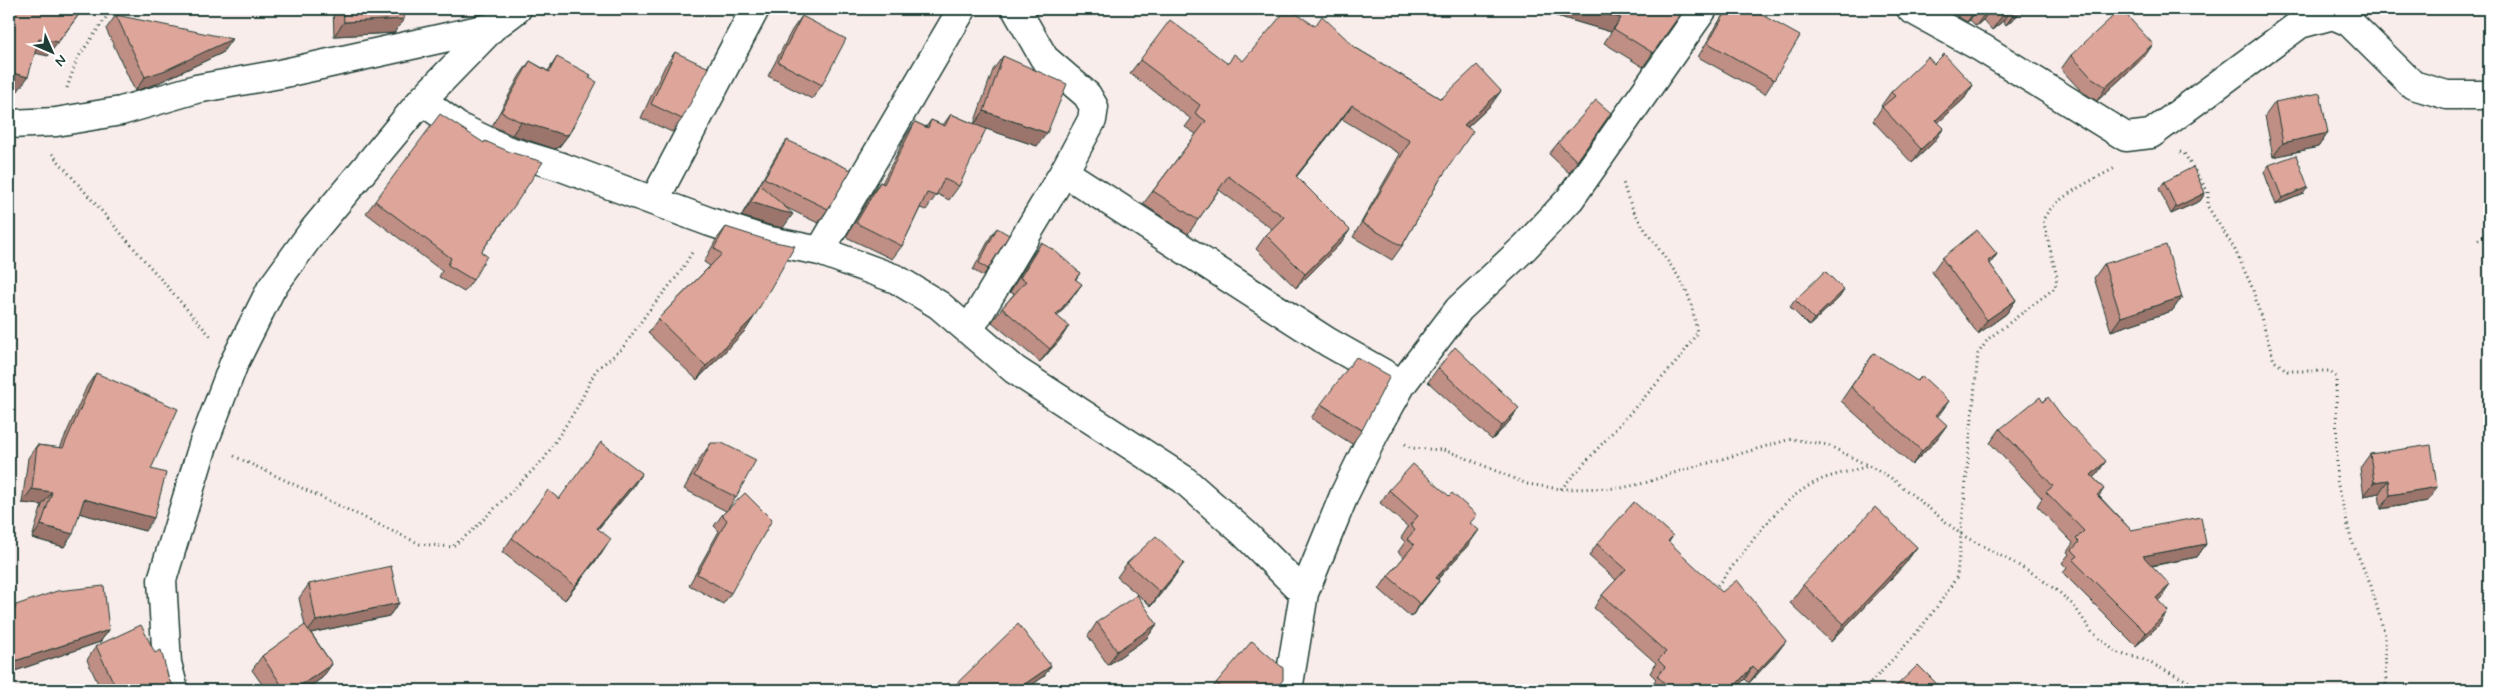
<svg xmlns="http://www.w3.org/2000/svg" width="2498" height="699" viewBox="0 0 2498 699" font-family="Mynerve,sans-serif">
  <rect width="100%" height="100%" fill="#f8edeb"/>
  <filter id="ink" filterUnits="userSpaceOnUse"><feTurbulence type="fractalNoise" baseFrequency=".02" numOctaves="2"/><feDisplacementMap in="SourceGraphic" scale="10" xChannelSelector="R" yChannelSelector="G"/><feConvolveMatrix kernelMatrix="1 2 1 2 8 2 1 2 1" color-interpolation-filters="sRGB"/></filter>
  <g filter="url(#ink)">
    <g fill="none" stroke-linecap="round" stroke-linejoin="round">
      <g stroke="#1f3d34" stroke-width="31">
        <path id="minor" d="M1911 9 1982 48 2126 137 2151 134 2300 24 2333 15 2349 22 2413 85 2447 95H2489
          M422 100 458 127 506 150 559 166 710 222 765 240 820 251 896 279 939 305 1015 370 1183 479 1244 533 1304 593
          M9 124 56 122 121 111 196 89 280 74 493 27
          M1064 172 1328 342 1388 376
          M654 201 755 9
          M820 251 962 9
          M969 330 1064 172 1092 120 1094 107 1087 95 1044 58 1016 9
          M174 690 167 663 162 580 204 442 234 363 271 289 313 231 422 100 493 27 517 9
          M1288 690 1304 593 1345 493 1374 434 1402 384 1459 309 1525 247 1570 199 1703 9"/>
      </g>
      <path stroke="#1f3d34" stroke-width="3" stroke-dasharray="1 4" stroke-linecap="butt" d="M67 88 77 59 112 9
        M2180 152 2184 153 2208 192V207L2234 248 2252 287 2274 361 2288 371H2329L2336 377 2337 481 2351 539 2371 586 2385 635 2386 690
        M52 154 212 338
        M2478 240 2489 233
        M1405 444 1411 448 1443 450 1456 454 1527 484 1561 489 1621 488 1645 483 1670 474 1791 439 1828 445 1890 477 1962 535 2031 572 2059 592 2074 606 2092 632 2117 653 2142 659 2206 690
        M234 456 420 544 452 547 472 531 544 459 578 406 596 370 622 349 647 313 679 274 693 251
        M1561 489 1680 358 1697 333C1694 315 1691 297 1681 281 1661 248 1632 221 1623 182
        M1714 589C1746 553 1774 501 1820 480 1835 474 1853 471 1868 466
        M1864 690C1897 655 1933 618 1957 576L1978 354 1988 339 2055 288 2057 277 2043 220C2054 197 2093 180 2115 168"/>
      <use href="#minor" stroke="#fff" stroke-width="28"/>
    </g>
    <path fill="#bf8e84" stroke="#1f3d34" d="M333 9H403L394 33 334 36Z
      M1533 9H1684L1643 67 1604 43 1611 32Z
      M1727 9H1740L1750 15 1774 80 1765 94 1698 57 1721 18Z
      M1950 9H2025L2006 25 2003 21 1992 30 1983 20 1976 26 1970 20 1967 22 1957 16Z
      M116 15 222 53 156 84 135 91 106 29Z
      M802 16 822 85 812 99 768 76 792 30Z
      M1315 26 1356 48 1441 99 1491 105 1468 127 1439 181 1402 246 1392 260 1353 237 1400 154 1342 119 1296 177 1340 244 1296 288 1256 249 1266 235 1272 229 1219 190 1188 234 1143 204 1196 134 1185 127 1191 119 1130 73 1140 60 1227 63 1243 61Z
      M2153 44 2144 57 2097 101 2081 91 2061 69 2071 55Z
      M675 52 682 119 672 132 641 118 665 66Z
      M1003 56 1037 146 984 128 959 186 949 200 937 194 926 210 920 208 902 246 892 259 846 237 870 196 880 182 882 183 906 136 915 122 926 127 931 120 943 125 951 114 974 124 993 70Z
      M557 57 569 134 559 147 555 149 512 135 492 126 520 75 530 61 548 71Z
      M1934 64 1973 85 1964 99 1938 122 1934 142 1912 163 1873 121 1882 107 1881 106 1891 92Z
      M2275 102 2328 133 2318 147 2273 157 2265 116Z
      M1611 113 1569 173 1549 154 1558 143Z
      M787 140 828 209 818 223 785 207 783 228 769 225 741 216 755 192 777 154Z
      M2269 165 2303 194 2276 205 2264 172Z
      M2164 182 2205 193 2200 201 2171 214 2159 189Z
      M375 201 506 218 481 252 473 280 464 292 439 277 442 271 366 213Z
      M726 227 754 317 745 331 697 380 648 333 658 319 710 266 704 262 716 240Z
      M997 228 988 269 983 276 973 270 991 236Z
      M1041 243 1080 273 1076 279 1072 298 1057 316 1060 340 1040 362 992 322 1002 308 1014 294 1010 292 1031 257Z
      M1997 254 1990 264 2016 300 2006 314 1978 334 1932 272 1942 258Z
      M2104 264 2182 297 2172 311 2111 331 2094 278Z
      M1844 290 1839 298 1809 326 1790 307 1795 300Z
      M1874 353 1939 415 1937 416V439L1912 465 1841 401Z
      M1438 368 1519 408 1509 422 1492 440 1428 382Z
      M96 373 151 469 145 531 79 513 64 547 32 538 42 505 22 503 28 458 37 445 60 448 87 386Z
      M1321 404 1362 430 1352 444 1311 418Z
      M2000 429 2097 474 2093 477 2104 489 2099 496 2131 530 2206 544 2197 557 2152 566 2161 598 2158 601 2159 625 2136 646 2063 573 2067 568 2062 563 2069 554 2067 552 2073 543 2037 506 2042 498 1990 443Z
      M711 443 736 497 728 509 731 593 723 604 689 585 719 531 714 526 722 515 726 511 684 489 701 457Z
      M2370 454 2437 487 2428 501 2381 509 2379 493 2364 496 2360 468Z
      M633 487 598 529 602 553 565 600 502 552 512 538 559 499Z
      M1389 490 1471 524 1470 543 1438 579 1439 581 1430 593 1411 617 1379 589 1388 576 1404 557 1398 552 1405 542 1401 538 1408 527 1380 503Z
      M1673 536 1669 542 1777 653 1749 683 1745 679 1734 690H1650L1649 689 1656 679 1650 673 1656 663 1594 608 1602 595 1616 580 1589 556 1597 544Z
      M1917 547 1904 565 1831 642 1790 603 1803 585Z
      M1127 563 1174 577 1151 606 1117 577Z
      M309 584 399 603 389 616 311 633 332 664 322 678 305 690H266L252 670 262 656 305 626 299 598Z
      M16 605 109 630 100 642 9 673V615Z
      M1097 622 1157 624 1147 638 1108 665 1088 636Z
      M96 646 169 680 177 690H101L87 660Z
      M1051 666 1043 677 1025 690H950Z
      M1216 683 1275 690H1211Z"/>
    <path fill="#9b746c" stroke="#1f3d34" d="M83 9 48 56 30 52 39 39Z
      M1533 9H1590L1621 18 1611 32Z
      M1976 9H1977L1970 20 1967 22Z
      M1990 9H1991L1983 20 1976 26 1986 12Z
      M2011 9 2003 21 1992 30 2002 16Z
      M2019 9H2025L2006 25 2016 11Z
      M404 19 394 33 334 36 344 22Z
      M232 39 222 53 156 84 135 91 145 77Z
      M2153 44 2144 57 2097 101 2106 87Z
      M9 72 28 77 18 91 9 88Z
      M1973 85 1964 99 1926 134 1936 120Z
      M1501 91 1491 105 1455 139 1464 125Z
      M1352 105 1342 119 1286 190 1296 176Z
      M984 111 1047 133 1037 146 974 125Z
      M521 122 569 134 559 147 555 149 512 135Z
      M1944 128 1934 142 1912 163 1921 149Z
      M2328 133 2318 147 2273 157 2283 143Z
      M2308 187 2303 194 2276 205 2282 198Z
      M2205 193 2200 201 2171 214 2176 207Z
      M751 202 793 214 783 228 769 225 741 216Z
      M1350 230 1340 244 1296 288 1305 274Z
      M1997 254 1987 268 1988 261Z
      M1082 284 1072 298 1047 329 1056 315Z
      M1844 290 1839 298 1809 326 1814 319Z
      M2182 297 2172 311 2111 331 2121 317Z
      M2016 300 2006 314 1978 334 1987 320Z
      M754 317 745 331 697 380 706 366Z
      M1069 326 1060 340 1040 362 1050 349Z
      M1949 401 1939 415 1926 428 1936 415Z
      M1519 408 1509 422 1492 440 1502 426Z
      M1947 425 1937 439 1912 465 1922 451Z
      M2106 461 2097 474 2082 488 2091 475Z
      M642 473 633 487 587 542 597 528Z
      M2388 480 2379 493 2364 496 2374 482Z
      M2437 487 2428 501 2381 509 2390 495Z
      M32 489 52 492 42 505 22 503Z
      M84 499 154 518 145 531 75 512Z
      M41 525 73 534 64 547 32 538Z
      M1479 530 1470 543 1427 591 1436 578Z
      M611 539 602 553 565 600 575 586Z
      M2206 544 2197 557 2133 569 2143 556Z
      M1917 547 1904 565 1831 642 1844 624Z
      M1184 563 1174 577 1151 606 1160 592Z
      M1439 581 1430 593 1411 617 1420 604Z
      M2170 585 2161 598 2147 611 2156 598Z
      M399 603 389 616 306 634 316 621Z
      M2168 611 2159 625 2136 646 2146 633Z
      M1157 624 1147 638 1108 665 1117 651Z
      M109 630 100 642 9 673V663Z
      M1786 641 1777 653 1749 683 1758 671Z
      M332 664 322 678 305 690H294Z
      M1051 666 1043 677 1025 690H1016Z
      M1753 666 1745 679 1734 690H1731Z"/>
    <path fill="#dea59a" stroke="#1f3d34" d="M9 9H83L58 42 39 39 28 77 9 72Z
      M343 9H403L404 19 344 22Z
      M1287 9H1289L1315 26 1322 16 1356 48 1441 99 1477 65 1501 91 1464 125 1473 131 1439 181 1402 246 1362 223 1410 141 1352 105 1296 176 1350 230 1305 274 1266 235 1284 217 1228 176 1198 220 1153 191 1206 121 1195 113 1200 105 1140 60 1170 20 1228 64 1234 54 1243 61Z
      M1590 9H1684L1653 53 1614 29 1621 18Z
      M1728 9H1740L1751 15 1753 10 1800 36 1774 80 1708 43Z
      M1982 9H1990L1986 12Z
      M1995 9H2011L2002 16Z
      M2121 9 2153 44 2106 87 2091 77 2071 55Z
      M116 15 232 39 166 70 145 77Z
      M802 16 846 39 822 85 778 62Z
      M675 52 709 68 682 119 651 104Z
      M1944 54 1973 85 1936 120 1944 128 1921 149 1882 107 1895 96 1891 92 1928 57 1934 64Z
      M1003 56 1067 84 1047 133 984 111Z
      M557 57 591 75 589 78 597 82 569 134 565 135 521 122 501 112 530 61 549 72Z
      M2320 93 2328 133 2283 143 2275 102Z
      M1596 100 1611 113 1577 161 1558 143Z
      M440 114 484 143 485 141 510 152 543 162 515 205 481 252 487 256 473 280 448 265 451 258 375 201Z
      M951 114 986 129 959 186 944 179 936 196 927 193 902 246 856 223 880 182 884 184 915 122 928 128 931 120 945 126Z
      M787 140 851 170 828 209 764 178Z
      M2296 155 2308 187 2282 198 2269 165Z
      M2193 167 2205 193 2176 207 2164 182Z
      M760 185 793 214 779 211 751 202Z
      M726 227 770 241 795 246 754 317 706 366 658 319 722 254 714 248Z
      M997 228 1009 235 988 269 979 263Z
      M1977 230 1997 254 1988 261 2016 300 1987 320 1942 258Z
      M1041 243 1054 250 1080 273 1075 279 1082 284 1056 315 1069 326 1050 349 1002 308 1026 281 1020 278Z
      M2166 245 2182 297 2121 317 2104 264Z
      M1825 271 1844 290 1814 319 1795 300Z
      M1455 347 1519 408 1502 426 1438 368Z
      M1874 353 1917 381 1922 376 1949 401 1936 415 1947 425 1922 451 1851 387Z
      M1356 357 1390 376 1362 430 1321 404Z
      M96 373 178 409 151 469 166 473 154 518 84 499 73 534 41 525 52 492 32 489 37 445 63 448Z
      M9 387 15 389 9 396Z
      M2040 397 2043 402 2048 397 2062 416 2106 461 2091 475 2104 489 2097 495 2131 530 2201 517 2206 544 2143 556 2170 585 2156 598 2168 611 2146 633 2073 560 2078 556 2072 550 2079 542 2076 539 2084 531 2046 492 2053 486 2000 429Z
      M601 442 642 473 597 528 611 539 575 586 512 538 548 490 559 499Z
      M711 443H722L756 460 736 497 694 476Z
      M2431 445 2437 487 2390 495 2388 480 2374 482 2370 454Z
      M1413 464 1449 496 1452 493 1477 515 1470 523 1479 530 1436 578 1439 581 1420 604 1388 576 1414 545 1407 539 1415 530 1410 525 1418 516 1389 490Z
      M745 493 772 520 731 593 697 574 727 520 722 515Z
      M1634 502 1673 536 1668 541 1722 592 1737 580 1786 641 1758 671 1753 666 1731 690H1672L1657 676 1665 667 1658 660 1666 652 1602 595 1626 569 1597 544Z
      M1875 507 1917 547 1844 624 1803 585Z
      M1156 536 1184 563 1160 592 1127 563Z
      M391 566 399 603 316 621 309 584Z
      M104 586 109 630 9 663V629L16 605 57 591Z
      M1137 595 1157 624 1117 651 1097 622Z
      M1018 624 1051 666 1016 690 1012 687 1008 690H950Z
      M141 625 155 653 161 650 169 680 177 690H117L96 646Z
      M305 625 332 664 294 690H285L262 656Z
      M1252 641 1283 668V680L1274 690H1225L1216 683Z
      M1918 665 1943 690H1892Z
      M2486 686H2489V690H2486Z"/>
  </g>
  <rect width="2498" height="699" fill="none" stroke="#fff" stroke-width="30"/>
  <rect x="15" y="15" width="2468" height="669" fill="none" stroke="#1f3d34" stroke-width="2" filter="url(#ink)"/>
  <g transform="translate(52 52) rotate(135)" stroke="#ffffff" stroke-width="4" paint-order="stroke">
  <path d="M0-4L9 19L0 12L-9 19Z" fill="#1f3d34"/>
  <text y="-8" font-size="14" font-weight="bold" text-anchor="middle" fill="#1f3d34">N</text>
  </g>
</svg>
